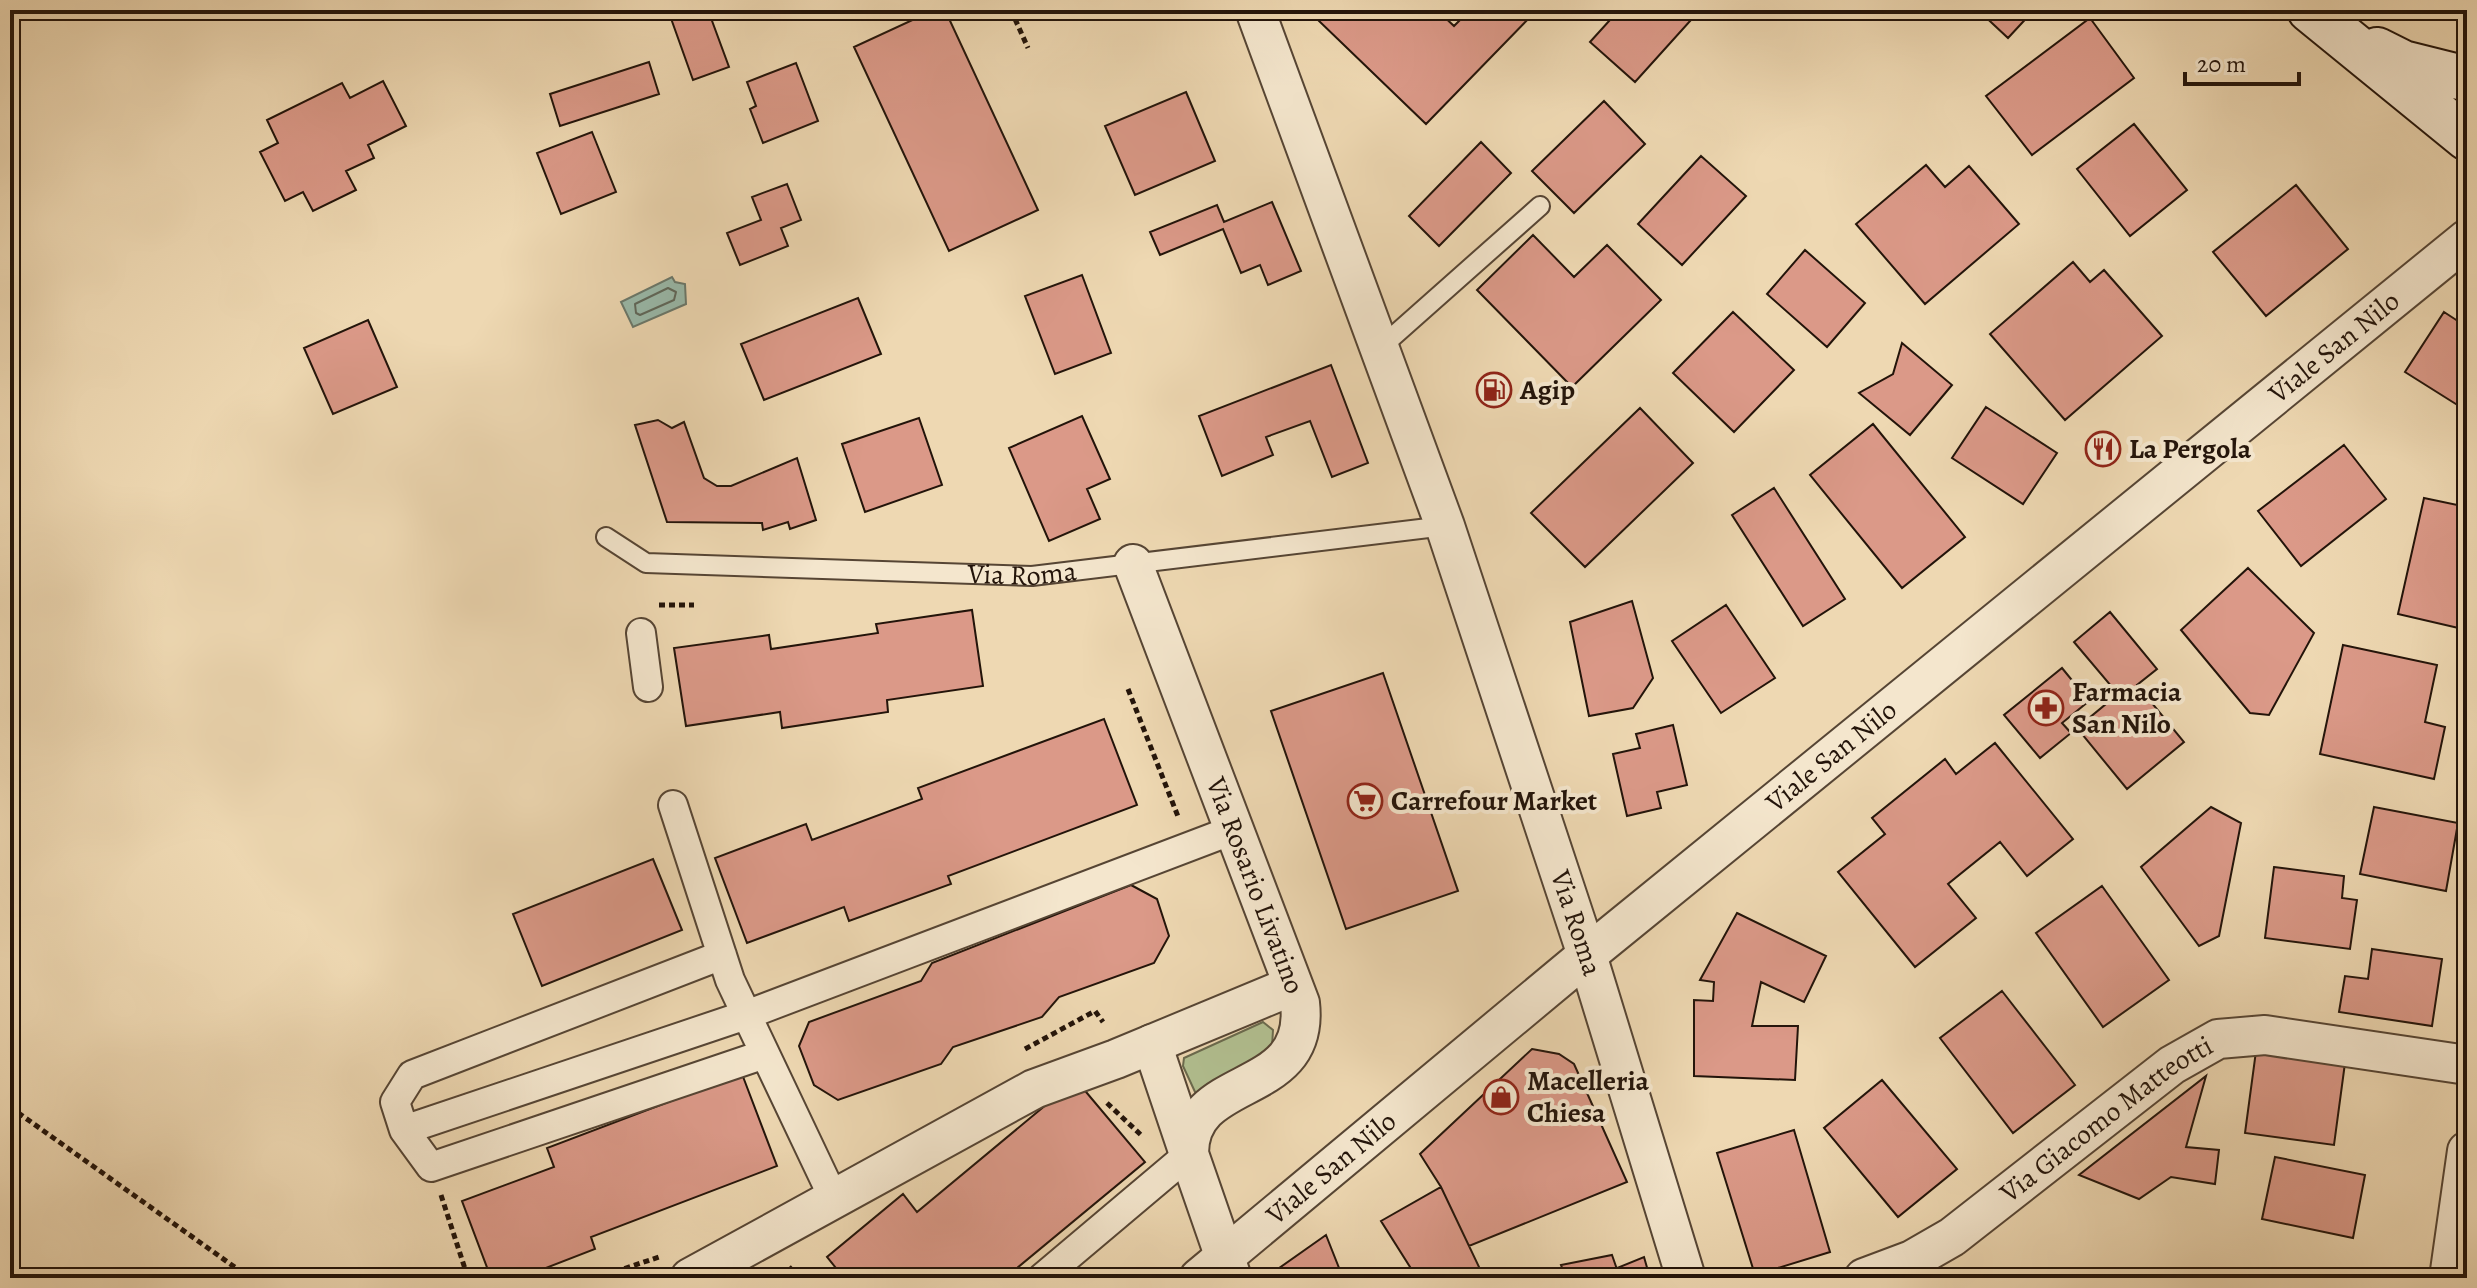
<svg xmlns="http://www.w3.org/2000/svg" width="2477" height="1288" viewBox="0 0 2477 1288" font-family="Alegreya,serif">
  <rect width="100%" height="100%" fill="#eed8b2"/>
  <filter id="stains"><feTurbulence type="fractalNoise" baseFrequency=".0025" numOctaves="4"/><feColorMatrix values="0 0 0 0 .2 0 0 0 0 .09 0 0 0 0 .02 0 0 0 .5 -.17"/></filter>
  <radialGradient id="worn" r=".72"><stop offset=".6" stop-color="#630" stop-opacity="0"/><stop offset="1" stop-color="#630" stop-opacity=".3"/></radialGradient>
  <path fill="#b2c091" stroke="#6a6a4e" stroke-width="2" d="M1263 1022 1273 1030 1272 1047 1262 1058 1196 1094 1183 1066 1184 1058Z"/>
  <path fill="#99baab" stroke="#6a786b" stroke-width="2" d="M672 277 675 282 685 284 686 304 633 327 621 302Z"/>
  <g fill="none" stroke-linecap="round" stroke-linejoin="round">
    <path stroke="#5e675a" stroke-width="2" d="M668 288 676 292 674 300 640 315 636 313 635 304Z"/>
  </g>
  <path fill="#db9988" stroke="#23140a" stroke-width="2" d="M668 10H708L729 67 693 80Z
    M934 10H945L1038 210 949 251 854 47Z
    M1328 10H1437L1454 26 1470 10H1537L1426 124 1318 20Z
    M1619 10H1700L1635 82 1590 42Z
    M1978 10H2034L2008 38Z
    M2090 18 2134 78 2032 155 1986 96Z
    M649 62 659 94 560 126 550 94Z
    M796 63 818 121 763 143 750 109 756 106 747 82Z
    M383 81 406 126 368 145 374 158 346 171 356 190 313 211 303 192 285 201 260 152 278 143 267 120 342 83 350 98Z
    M1186 92 1215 161 1135 195 1105 126Z
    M1604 101 1645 144 1574 213 1532 171Z
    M2134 124 2187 190 2130 236 2077 169Z
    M592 132 616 192 561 214 537 153Z
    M1481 142 1511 173 1439 246 1409 216Z
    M1701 156 1746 196 1682 265 1638 224Z
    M1926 165 1945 187 1969 166 2019 224 1925 304 1856 224Z
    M787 184 801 220 781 228 788 246 740 265 727 233 761 220 752 197Z
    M2296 185 2348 249 2266 316 2213 252Z
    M1272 202 1301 271 1268 285 1260 265 1241 273 1223 229 1160 255 1150 232 1217 205 1224 222Z
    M1533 235 1574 277 1607 245 1661 300 1572 387 1477 290Z
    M1805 250 1865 303 1827 347 1767 294Z
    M2073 262 2090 282 2104 270 2162 336 2065 420 1990 334Z
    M1082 275 1111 353 1055 374 1025 296Z
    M858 298 881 354 764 400 741 344Z
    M1733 312 1794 370 1734 432 1673 373Z
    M2444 312 2467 327V411L2405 372Z
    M368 320 397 387 333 414 304 348Z
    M1902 343 1952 385 1910 435 1859 393 1893 374Z
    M1331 365 1368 463 1332 477 1310 421 1266 437 1273 455 1222 476 1199 416Z
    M1986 407 2057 453 2023 504 1952 458Z
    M1640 408 1693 463 1585 567 1531 513Z
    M1082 416 1110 479 1087 489 1100 519 1049 541 1009 448Z
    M919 418 942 485 865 512 842 444Z
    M658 420 672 428 684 422 704 478 717 486H731L797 458 816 520 790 529 788 522 763 530 762 523 667 522 635 425Z
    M1873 424 1965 537 1902 588 1810 475Z
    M2344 445 2386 499 2301 566 2258 511Z
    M1774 488 1845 599 1803 626 1732 515Z
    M2424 498 2467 507V630L2398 614Z
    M2248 568 2314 633 2269 715 2250 713 2181 630Z
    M1632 601 1653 678 1633 708 1589 716 1570 622Z
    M1726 605 1775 678 1721 713 1672 641Z
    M972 610 983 686 887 700 888 712 782 728 780 712 686 726 674 648 769 635 771 649 878 633 876 624Z
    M2110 612 2157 669 2137 685 2184 742 2127 789 2077 728 2118 694 2074 642Z
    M2343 645 2437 665 2425 722 2445 727 2434 779 2320 754Z
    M2062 668 2089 701 2062 723 2071 733 2040 758 2004 715Z
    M1383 673 1458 891 1346 929 1271 711Z
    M1104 719 1137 805 948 876 951 884 849 921 844 907 747 943 715 858 806 824 812 840 922 799 918 788Z
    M1673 725 1687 785 1657 792 1661 808 1627 816 1613 754 1640 748 1636 734Z
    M1995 743 2073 839 2027 876 2000 842 1948 884 1976 918 1915 967 1838 872 1885 834 1872 818 1945 759 1956 774Z
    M2211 807 2241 823 2219 936 2199 946 2141 867Z
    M2374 807 2458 823 2446 891 2360 874Z
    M653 859 682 930 542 986 513 914Z
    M2274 867 2344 876 2342 898 2357 900 2350 949 2265 938Z
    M1131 885 1157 899 1169 936 1154 963 1059 997 1042 1017 953 1047 941 1064 838 1100 814 1085 799 1046 809 1022 921 981 932 963Z
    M2102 886 2169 980 2103 1027 2036 933Z
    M1737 913 1826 956 1804 1002 1761 982 1752 1026H1798L1795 1080 1694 1076V1000L1713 1001 1714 982 1700 980Z
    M2372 949 2442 959 2432 1026 2339 1012 2345 976 2368 979Z
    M2002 991 2075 1085 2013 1133 1940 1038Z
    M1532 1049 1559 1054 1574 1064 1627 1182 1469 1246 1441 1187 1420 1154Z
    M2256 1051 2345 1063 2334 1145 2245 1133Z
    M742 1074 777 1166 591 1237 595 1249 520 1278H491L462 1201 554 1167 547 1148Z
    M2206 1076 2186 1147 2219 1150 2215 1184 2171 1177 2139 1199 2079 1175Z
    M1076 1080 1145 1162 1005 1278H977L972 1272 966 1278H844L827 1257 903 1194 917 1212Z
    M1882 1080 1957 1169 1898 1217 1824 1128Z
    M1794 1130 1830 1252 1755 1275 1717 1153Z
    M2275 1157 2365 1175 2353 1238 2262 1219Z
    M1441 1187 1480 1269 1448 1278H1417L1381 1221Z
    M1326 1235 1343 1278H1265Z
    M1612 1255 1620 1278H1566L1561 1265Z
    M1644 1257 1650 1278H1620L1617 1268Z"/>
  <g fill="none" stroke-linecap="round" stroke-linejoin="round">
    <g stroke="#564534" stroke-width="22">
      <g id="service">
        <path d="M1380 348 1540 206"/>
        <path id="s1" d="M606 537 646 563 1032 576 1445 526"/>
      </g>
    </g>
    <g stroke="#564534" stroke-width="32">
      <path id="pedestrian" d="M641 633 648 687
        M673 805 730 980 834 1199
        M722 955 412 1075 395 1102 404 1130 746 1015 1233 830
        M404 1130 431 1167 765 1054
        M1042 1278 1189 1154"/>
    </g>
    <g stroke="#564534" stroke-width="42">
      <g id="minor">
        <path id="s2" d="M1255 10 1445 526 1587 955 1686 1278"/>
        <path id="s3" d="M1133 564 1300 1003C1311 1100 1188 1071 1189 1154L1232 1278"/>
        <path d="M1152 1044 1189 1154"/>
        <path d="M690 1278 1034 1089 1116 1059 1292 986"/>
        <path id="s4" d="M1199 1278 1587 955 2467 239"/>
        <path id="s5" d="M1864 1278 1912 1260 1952 1237 2172 1065 2218 1039 2265 1035 2467 1065"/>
        <path d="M2449 1278 2467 1151"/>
      </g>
    </g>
    <g stroke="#23140a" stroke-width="48">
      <path id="secondary" d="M2310 10 2467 138
        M2377 50 2403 63 2467 79"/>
    </g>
    <path stroke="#23140a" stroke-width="5" stroke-dasharray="6 4" stroke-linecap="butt" d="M1011 10 1028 48
      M659 605H694
      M1128 689 1179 819
      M1025 1049 1095 1011 1103 1022
      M1107 1103 1141 1135
      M10 1107 250 1278
      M441 1195 468 1278
      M789 1267 799 1278
      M596 1278 659 1257"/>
    <use href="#service" stroke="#f4e6cd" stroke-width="18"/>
    <use href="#pedestrian" stroke="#f4e6cd" stroke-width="28"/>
    <use href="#minor" stroke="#f4e6cd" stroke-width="38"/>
    <use href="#secondary" stroke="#f4e6cd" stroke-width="44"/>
  </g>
  <defs>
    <g id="fuel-ring" transform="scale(1.8)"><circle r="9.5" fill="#f4e6cd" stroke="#8f2418" stroke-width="1.5"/><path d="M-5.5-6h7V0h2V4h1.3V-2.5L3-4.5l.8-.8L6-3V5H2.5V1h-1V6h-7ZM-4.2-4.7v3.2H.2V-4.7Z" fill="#8f2418"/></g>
    <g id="restaurant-ring" transform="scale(1.8)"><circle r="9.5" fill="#f4e6cd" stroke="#8f2418" stroke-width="1.5"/><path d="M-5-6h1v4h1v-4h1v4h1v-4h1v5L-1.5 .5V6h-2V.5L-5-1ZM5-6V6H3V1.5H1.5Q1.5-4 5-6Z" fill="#8f2418"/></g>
    <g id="pharmacy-ring" transform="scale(1.8)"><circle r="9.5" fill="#f4e6cd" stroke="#8f2418" stroke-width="1.5"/><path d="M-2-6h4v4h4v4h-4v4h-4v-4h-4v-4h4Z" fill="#8f2418"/></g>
    <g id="supermarket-ring" transform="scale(1.8)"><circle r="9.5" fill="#f4e6cd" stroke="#8f2418" stroke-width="1.5"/><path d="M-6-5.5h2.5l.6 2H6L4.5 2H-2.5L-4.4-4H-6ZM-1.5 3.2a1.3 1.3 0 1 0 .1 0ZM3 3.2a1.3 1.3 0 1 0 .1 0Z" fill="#8f2418"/></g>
    <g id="shop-ring" transform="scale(1.8)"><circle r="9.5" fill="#f4e6cd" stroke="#8f2418" stroke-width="1.5"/><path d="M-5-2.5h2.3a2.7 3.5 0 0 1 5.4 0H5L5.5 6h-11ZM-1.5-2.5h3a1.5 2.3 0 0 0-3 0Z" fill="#8f2418"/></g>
  </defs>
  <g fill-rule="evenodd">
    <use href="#fuel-ring" x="1494" y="390"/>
    <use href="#restaurant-ring" x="2103" y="449"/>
    <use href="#pharmacy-ring" x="2046" y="708"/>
    <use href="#supermarket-ring" x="1365" y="801"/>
    <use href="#shop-ring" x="1501" y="1097"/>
  </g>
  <g text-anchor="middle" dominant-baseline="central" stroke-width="8" stroke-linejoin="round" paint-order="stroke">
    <g font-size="28" fill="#23140a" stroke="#f4e6cd">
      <text stroke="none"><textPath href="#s4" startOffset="1468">Viale San Nilo</textPath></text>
      <text stroke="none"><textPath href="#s1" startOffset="424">Via Roma</textPath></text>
      <text stroke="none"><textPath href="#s4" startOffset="820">Viale San Nilo</textPath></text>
      <text stroke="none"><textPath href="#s3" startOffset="344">Via Rosario Livatino</textPath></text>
      <text stroke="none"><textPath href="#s2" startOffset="968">Via Roma</textPath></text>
      <text stroke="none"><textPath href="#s5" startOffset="292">Via Giacomo Matteotti</textPath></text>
      <text stroke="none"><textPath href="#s4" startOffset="172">Viale San Nilo</textPath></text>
    </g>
    <g font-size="28" font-weight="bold" fill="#23140a" stroke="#f4e6cd" text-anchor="start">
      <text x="1520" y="390">Agip</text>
      <text x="2129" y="449">La Pergola</text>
      <text x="2072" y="692">Farmacia<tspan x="2072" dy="32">San Nilo</tspan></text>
      <text x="1391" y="801">Carrefour Market</text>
      <text x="1527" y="1081">Macelleria<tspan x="1527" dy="32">Chiesa</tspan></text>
    </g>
  </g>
  <rect width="2477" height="1288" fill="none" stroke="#eed8b2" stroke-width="40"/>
  <rect x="12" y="12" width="2453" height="1264" fill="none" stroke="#23140a" stroke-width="4"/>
  <rect x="20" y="20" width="2437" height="1248" fill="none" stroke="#23140a" stroke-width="2"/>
  <path d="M2185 72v12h114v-12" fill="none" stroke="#23140a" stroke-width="4"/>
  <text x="2197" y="72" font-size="24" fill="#23140a" stroke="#f4e6cd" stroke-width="6" paint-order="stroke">20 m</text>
  <rect width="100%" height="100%" filter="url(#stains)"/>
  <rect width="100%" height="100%" fill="url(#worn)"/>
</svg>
